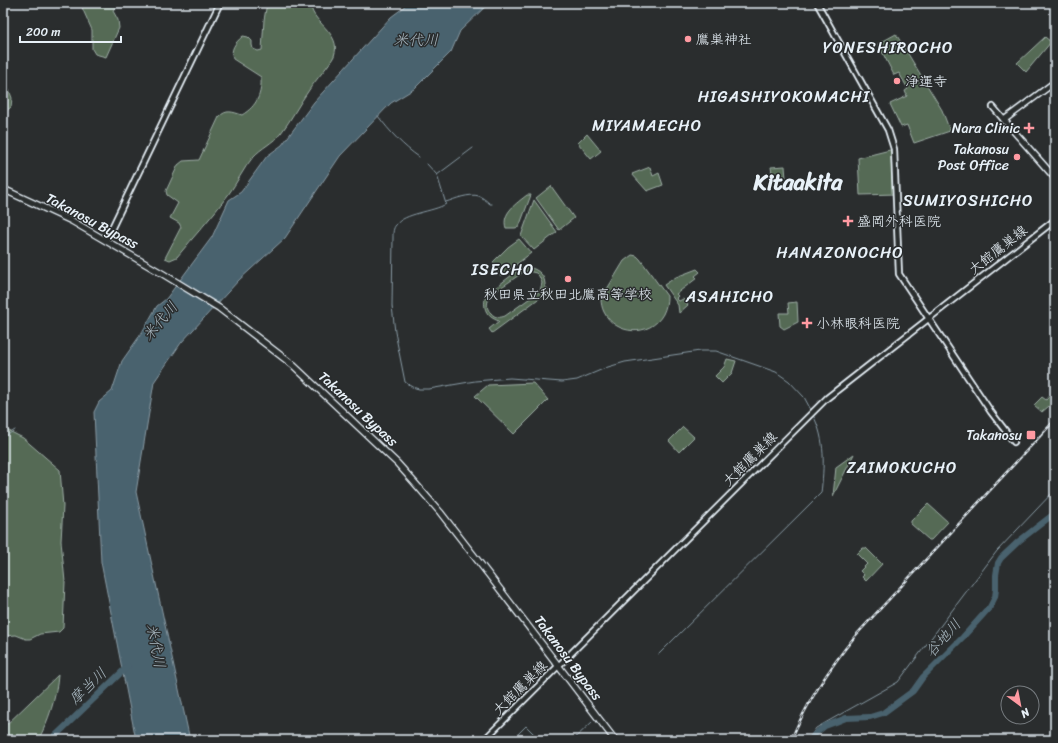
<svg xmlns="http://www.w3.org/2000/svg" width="1058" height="743" viewBox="0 0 1058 743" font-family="Sriracha,'Klee One',sans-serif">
  <rect width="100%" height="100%" fill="#2a2d2e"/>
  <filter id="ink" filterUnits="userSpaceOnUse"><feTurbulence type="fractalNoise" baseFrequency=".025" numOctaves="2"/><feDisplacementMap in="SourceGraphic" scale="8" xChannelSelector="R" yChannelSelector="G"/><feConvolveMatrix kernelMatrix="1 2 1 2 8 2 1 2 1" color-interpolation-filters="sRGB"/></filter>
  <g filter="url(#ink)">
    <path fill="#556a55" stroke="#9eaea6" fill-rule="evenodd" d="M80 3H117L113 11 118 20 119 28 106 57 95 54 92 49V30Z
      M267 3H311C309 22 343 32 334 56 331 63 314 82 309 90 299 104 291 120 281 133 273 143 261 148 253 157 243 169 237 183 228 195 212 217 194 236 177 257L170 260 165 258 181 227 179 223 170 218 178 203 167 195 166 191 178 165 183 161 199 160 219 117C226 109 233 112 242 115 257 106 262 94 261 77L233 59C230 49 235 43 243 36L248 37 252 41V45L253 49 258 51 262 50 264 20Z
      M896 34 942 110 950 131 914 143 907 125 901 127 890 104 907 96 905 91 908 89 899 73 894 75 878 44Z
      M1045 37 1051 42 1026 72 1017 63Z
      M3 88 9 90 12 98 11 107 3 114Z
      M587 134 601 151 591 159 578 143Z
      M894 149 896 194 860 195 858 158Z
      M785 166 786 179 773 180 771 167Z
      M650 167 653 176 659 173 663 185 647 191 632 174Z
      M551 186 574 218 559 230 536 198Z
      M527 195H531L519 227 515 228H506C501 213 517 203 527 195Z
      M534 200 557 232 534 250 521 236Z
      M519 239 531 253 501 276 493 262 508 247Z
      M632 255 637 256 640 259 667 296C667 302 666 308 663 314 650 338 615 335 604 312 602 308 601 303 601 299L624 261Z
      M527 267C539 269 546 276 545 288L546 287 549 291 492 333 489 329 499 321C486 317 482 307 486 295L521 268ZM528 271 536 273 539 276 542 283 540 291 505 316C500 318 495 318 491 313 487 310 486 304 489 299 492 292 516 278 523 272Z
      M697 269 700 272 695 276 697 278 676 294 678 296 676 298 679 301 683 299 688 305 679 313 678 305 664 285 676 277Z
      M797 302 798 322 784 329 780 326 779 313H789L788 303Z
      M727 359 736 361 732 373 722 383 715 376 724 367Z
      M533 383 548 400 514 434 475 396 488 385Z
      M1055 390V401L1042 412 1034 405 1042 397 1046 400Z
      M683 427 694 437 679 452 669 441Z
      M3 428 23 438 60 470 63 506 61 541 65 582 63 628 59 632 40 634 30 639H26L16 635 3 636Z
      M854 454 833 496 836 467Z
      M928 504 948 522 931 540H929L911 524V521Z
      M863 548H866L882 564 866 581 862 577 864 575 860 571 867 564 857 554Z
      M58 675C57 695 48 723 38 740H3V728Z"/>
    <path fill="#4a626e" stroke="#899ba5" d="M406 3H489L460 31 451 52 414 89 391 103 340 156 285 238 239 280 181 343 154 382 136 492 190 740H136L101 562 94 412 99 402 112 391 122 361 141 334 157 306 166 299 212 237 229 200 241 192 267 156 282 145 314 102 391 17 403 8Z"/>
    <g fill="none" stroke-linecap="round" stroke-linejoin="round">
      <path stroke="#899ba5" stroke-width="1" d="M378 116C390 132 403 146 419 157
        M427 164 437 175 446 204C433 212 404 213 396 225 393 228 393 233 393 237L392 306 395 332 405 382 412 387 419 389H429L475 381 510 378 562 382 577 380 608 367 625 362 700 351H716L776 372 789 381 804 397 811 410
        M437 175 473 148
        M446 202C455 199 469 193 479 196 483 198 487 201 490 204H492
        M3 438 15 430
        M659 654 821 493C824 467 826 440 813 415
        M512 740 526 726 540 740
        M573 740 593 721
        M808 740 816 728 898 682 997 551 1055 490"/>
      <path stroke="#4a626e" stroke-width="6" d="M51 740 128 666
        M810 740 815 734 825 726 836 722 846 718 870 717 883 713 913 691 923 677 963 637 990 607 995 597 996 589V575L998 563 1001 558 1019 541 1055 513"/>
      <g stroke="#e8f1f8" stroke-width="8">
        <path id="secondary" d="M817 3 888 130 894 149 899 274 991 412 1014 442
          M993 107 1004 120
          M106 240 220 3
          M484 740 827 398 1055 220"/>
      </g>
      <g stroke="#e8f1f8" stroke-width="8">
        <path id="primary" d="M1055 82 1004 120 1055 178"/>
      </g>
      <g stroke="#e8f1f8" stroke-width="8">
        <path id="highway" d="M3 189 72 221 163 274 219 308 293 365 397 463 414 482 440 512 489 575 615 740"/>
      </g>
      <use href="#secondary" stroke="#2a2d2e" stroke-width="4.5"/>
      <use href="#primary" stroke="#2a2d2e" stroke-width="5"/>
      <use href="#highway" stroke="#2a2d2e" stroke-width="5.5"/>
      <g stroke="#e8f1f8" stroke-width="2.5">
        <path id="rail" d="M791 740C807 702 830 667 856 635L1055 420"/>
      </g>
      <use href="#rail" stroke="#2a2d2e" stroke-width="1" stroke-dasharray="3" stroke-linecap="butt"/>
    </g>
  </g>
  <g fill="#ff9aa2" stroke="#2a2d2e" stroke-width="1.5">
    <circle cx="688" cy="39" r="4"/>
    <circle cx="897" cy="81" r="4"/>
    <path d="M1027 122h4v4h4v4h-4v4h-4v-4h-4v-4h4z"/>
    <circle cx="1017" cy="157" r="4"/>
    <path d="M846 215h4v4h4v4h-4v4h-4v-4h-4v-4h4z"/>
    <circle cx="568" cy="279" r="4"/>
    <path d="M805 317h4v4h4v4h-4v4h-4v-4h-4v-4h4z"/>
    <rect x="1026" y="430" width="10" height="10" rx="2"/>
  </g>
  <g text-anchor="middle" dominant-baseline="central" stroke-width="3" stroke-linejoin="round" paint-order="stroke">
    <g font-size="14" fill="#e8f1f8" stroke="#2a2d2e" text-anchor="start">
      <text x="696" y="39">鷹巣神社</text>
      <text x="905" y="81">浄運寺</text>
      <text x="1020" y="128" text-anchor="end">Nara Clinic</text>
      <text x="1009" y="149" text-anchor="end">Takanosu<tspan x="1009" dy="16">Post Office</tspan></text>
      <text x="857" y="221">盛岡外科医院</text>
      <text x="568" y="294" text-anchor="middle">秋田県立秋田北鷹高等学校</text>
      <text x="816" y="323">小林眼科医院</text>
      <text x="1022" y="435" text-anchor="end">Takanosu</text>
    </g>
    <g font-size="14" fill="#e8f1f8" stroke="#2a2d2e">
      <text transform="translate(92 221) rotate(28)">Takanosu Bypass</text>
      <text transform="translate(998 250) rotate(-38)">大館鷹巣線</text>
      <text transform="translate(358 409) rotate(43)">Takanosu Bypass</text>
      <text transform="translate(750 459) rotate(-45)">大館鷹巣線</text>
      <text transform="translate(568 658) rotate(53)">Takanosu Bypass</text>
      <text transform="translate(520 688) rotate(-45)">大館鷹巣線</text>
    </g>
    <g font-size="15" font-style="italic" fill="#a9b8c1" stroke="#2a2d2e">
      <text x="416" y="40">米代川</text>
      <text transform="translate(160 321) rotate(-50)">米代川</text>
      <text transform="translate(943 638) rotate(-48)">谷地川</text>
      <text transform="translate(156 646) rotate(79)">米代川</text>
      <text transform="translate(88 686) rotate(-44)">摩当川</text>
    </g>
    <g font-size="16" letter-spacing="1" fill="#e8f1f8" stroke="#2a2d2e">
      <text x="888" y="47">YONESHIROCHO</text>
      <text x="784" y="96">HIGASHIYOKOMACHI</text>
      <text x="647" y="125">MIYAMAECHO</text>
      <text x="968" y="200">SUMIYOSHICHO</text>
      <text x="840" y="252">HANAZONOCHO</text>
      <text x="503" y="269">ISECHO</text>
      <text x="730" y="296">ASAHICHO</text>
      <text x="902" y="467">ZAIMOKUCHO</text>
    </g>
    <g font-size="22" font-weight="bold" fill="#e8f1f8" stroke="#2a2d2e">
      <text x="798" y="182">Kitaakita</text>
    </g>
  </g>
  <rect width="1058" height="743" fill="none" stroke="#2a2d2e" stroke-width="16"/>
  <rect x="8" y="8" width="1042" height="727" fill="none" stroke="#e8f1f8" stroke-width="1.5" filter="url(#ink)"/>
  <g transform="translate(1020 705) rotate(148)"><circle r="19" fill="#2a2d2e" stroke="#767b7f"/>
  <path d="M0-3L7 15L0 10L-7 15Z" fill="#ff9aa2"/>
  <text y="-6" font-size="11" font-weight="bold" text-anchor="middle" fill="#e8f1f8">N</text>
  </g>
  <path d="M20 36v6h101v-6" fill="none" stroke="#e8f1f8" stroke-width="2"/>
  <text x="26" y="36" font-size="12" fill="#e8f1f8" stroke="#2a2d2e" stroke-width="3" paint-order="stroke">200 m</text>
</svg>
